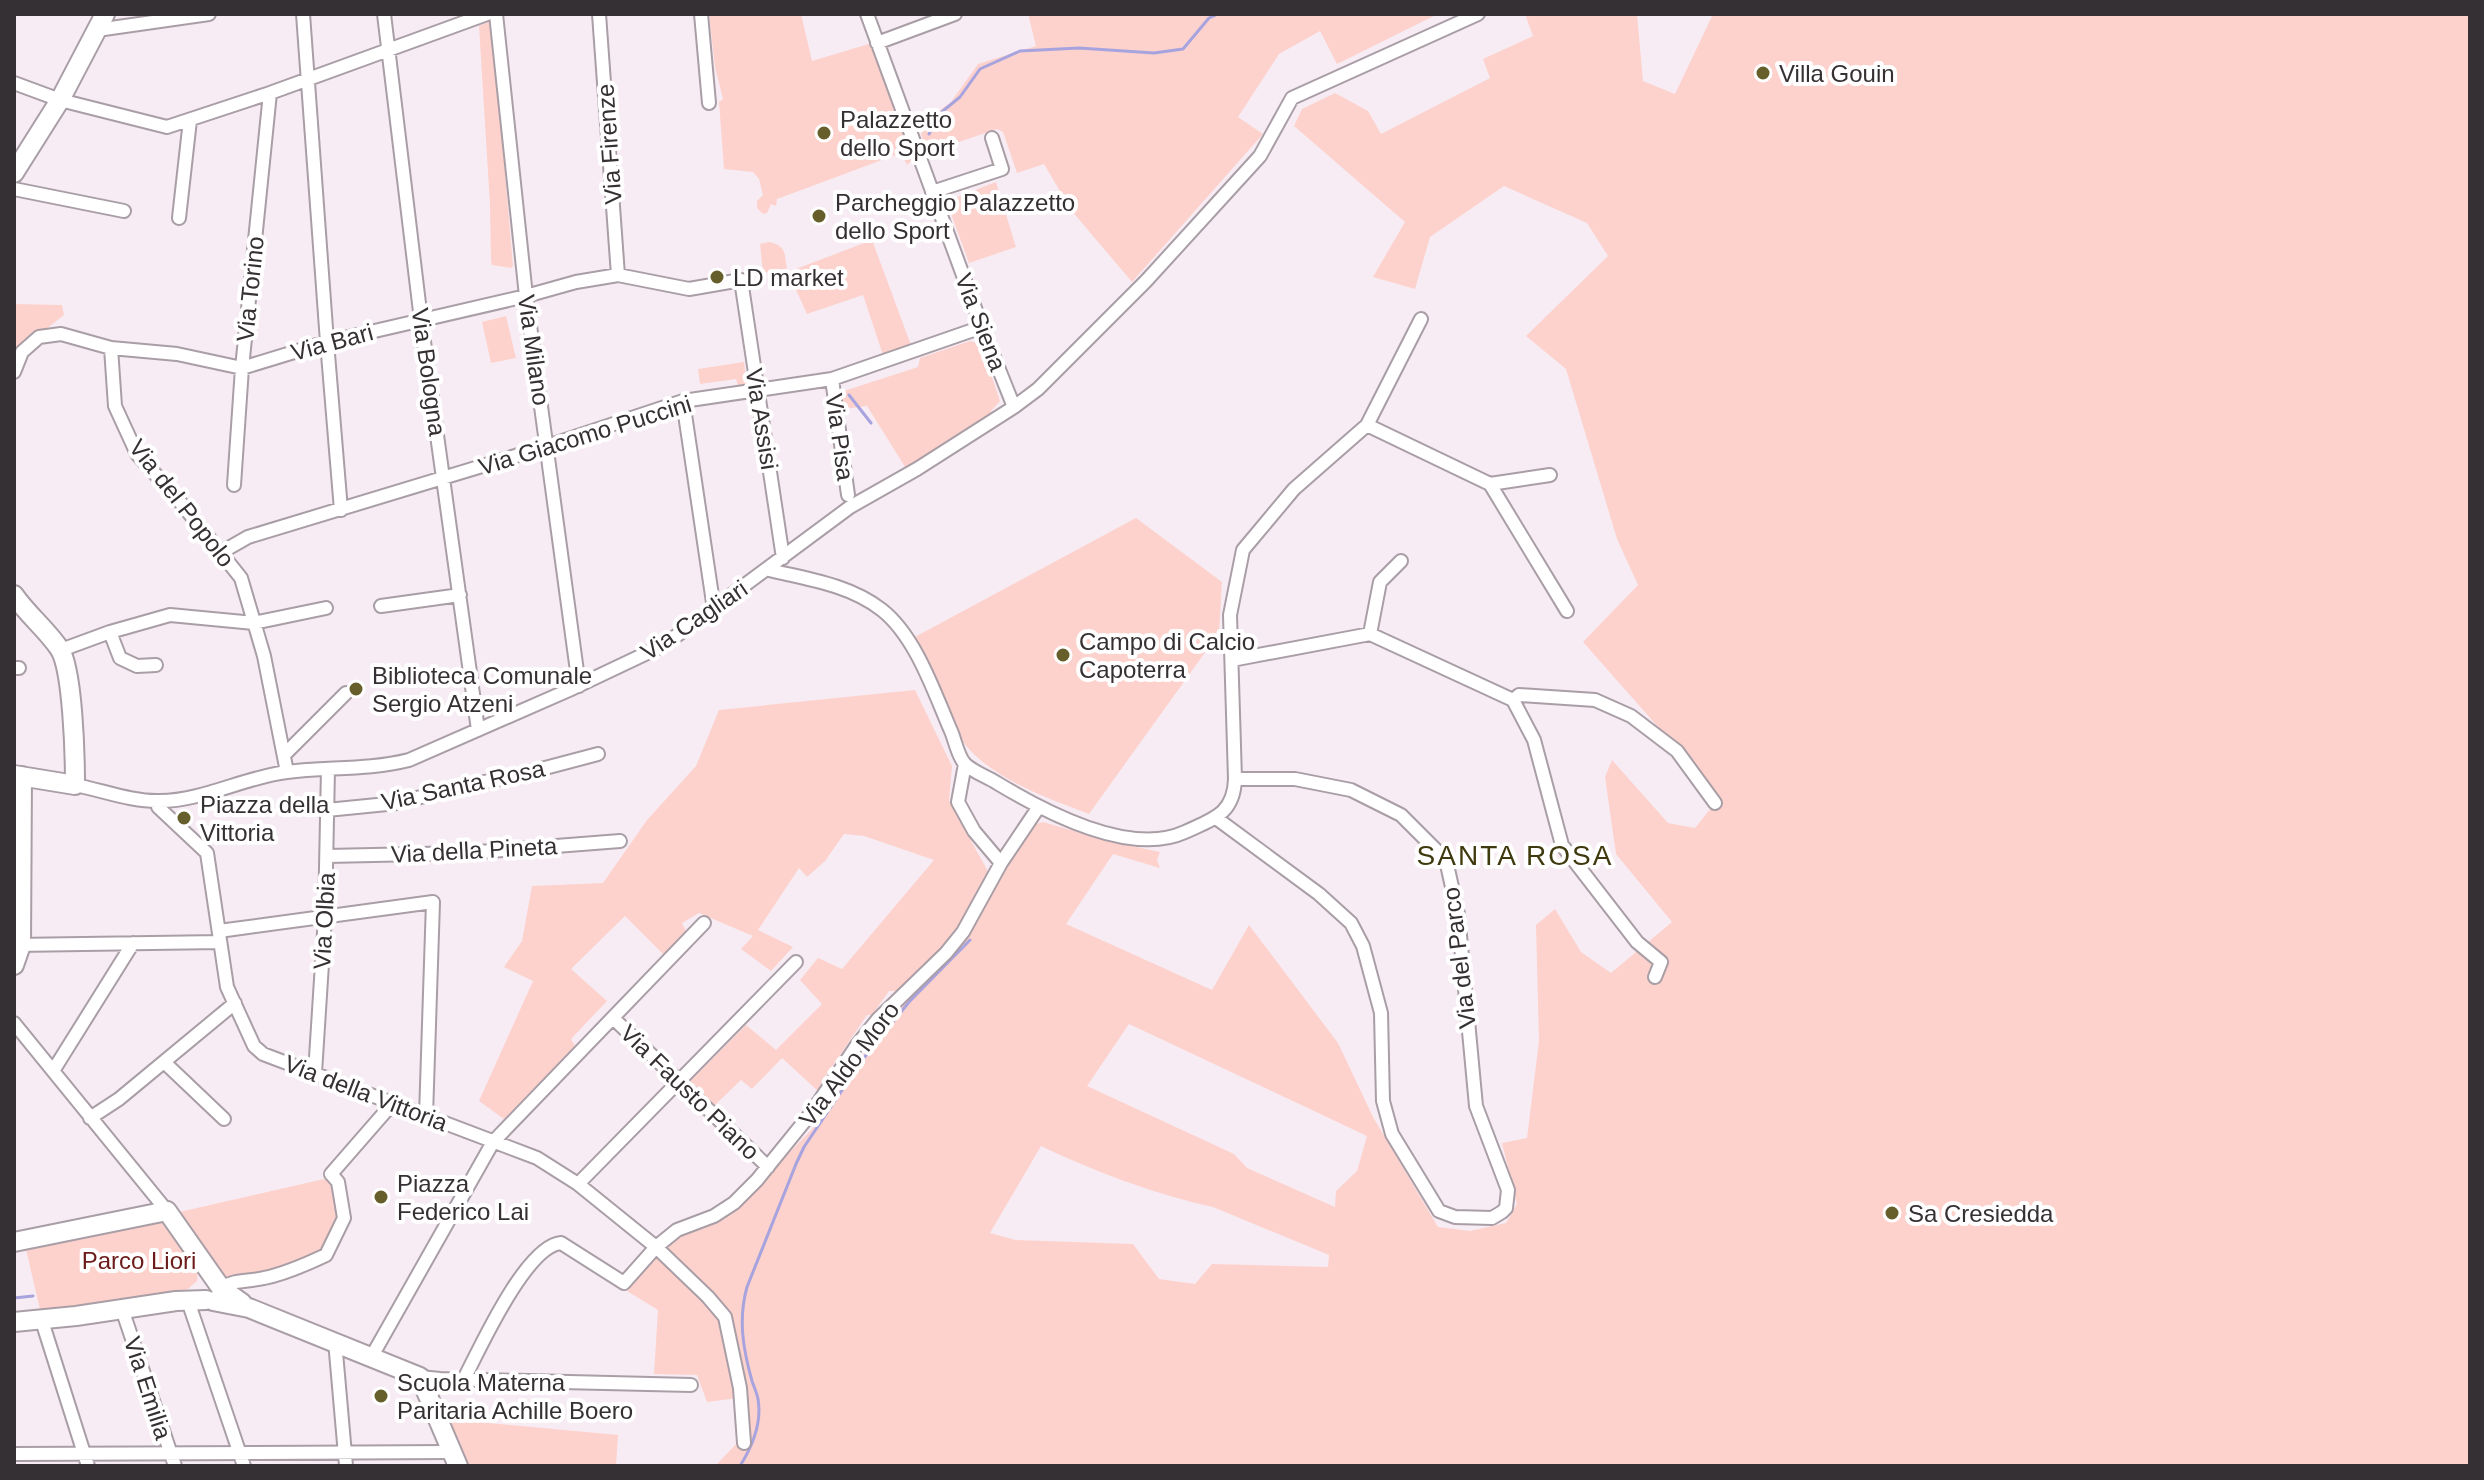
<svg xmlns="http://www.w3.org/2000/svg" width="2484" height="1480" viewBox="0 0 2484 1480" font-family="Arial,sans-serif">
  <rect width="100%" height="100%" fill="#f7ecf4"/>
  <path fill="#fdd2cd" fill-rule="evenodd" d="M709 14H801L812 61 872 43 913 159 907 165 901 153 777 199 776 206 771 204 767 213 763 214 757 208V201L763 195 759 179 753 172 724 169 719 102 723 99 715 67Z
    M1028 14H1438L1337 64 1320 31 1279 54 1238 117 1263 134 1132 282 1071 210 1044 164 1017 173 1003 132 997 129 927 153 921 134 936 113 951 102 978 64 1036 46Z
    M1525 14H1637L1643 81 1675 94 1713 14H2470V1466H715L741 1439 746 1397 707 1402 697 1375 654 1374 658 1310 627 1291 674 1236 731 1213 813 1128 886 1021 968 934 1024 834 1030 826 1043 822 1108 841 1160 852 1157 860 1160 868 1113 854 1066 924 1212 990 1249 925 1338 1043 1373 1117 1438 1227 1470 1231 1506 1223 1517 1204 1502 1143 1527 1138 1539 1041 1536 925 1555 909 1581 952 1611 973 1672 922 1616 854 1605 777 1612 760 1668 823 1695 828 1720 797 1583 642 1638 585 1617 539 1566 369 1526 336 1608 256 1587 223 1504 186 1430 237 1415 289 1373 277 1405 222 1294 126 1302 109 1335 93 1368 111 1381 134 1490 78 1483 59 1533 36ZM1129 1024 1367 1136 1357 1171 1336 1191 1335 1207 1247 1168 1234 1154 1087 1086ZM1041 1146C1090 1170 1160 1196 1213 1207L1329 1255 1328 1267 1212 1264 1195 1284 1159 1279 1133 1244 1016 1240 990 1233Z
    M492 21 513 266 511 268 492 265 491 261 490 205 479 26Z
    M996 182 1016 247 969 263 950 211 952 199Z
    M872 240 911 345 883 355 863 295 807 314 788 272Z
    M769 242C787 246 784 253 787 269L763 273 760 244Z
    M14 304 62 305 64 315 18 351 14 363Z
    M506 316 516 358 491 363 482 322Z
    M970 341 981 344 1000 401 991 411V415L907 470 867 406 844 409 841 392 918 367 920 358Z
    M744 362 747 385 738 386 736 379 700 384 698 369Z
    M1136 518 1222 582 1219 633 1089 814C1050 799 998 781 969 749 948 726 927 669 913 638Z
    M915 690 952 766 949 801 990 875 958 931 897 991H889L872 1015H867L821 1083 819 1092 782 1058 752 1089 741 1080 714 1106 690 1081 746 1025 776 1050 822 1004 800 980 818 958 842 969 934 860 864 836 844 834 825 861 807 877 799 868 758 930 793 947 771 971 741 949 753 936 699 913 682 923 686 931 664 955 625 916 571 969 607 1001 571 1039 575 1046 504 1119 479 1101 533 981 504 967 522 941 532 886 603 883 647 820 696 766 719 710Z
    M324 1179 331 1182 339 1214 322 1250 270 1273 224 1277 175 1213Z
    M157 1217 192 1258 198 1269 197 1281 188 1289 176 1293 41 1314 25 1245Z
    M446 1419 618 1435 616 1466H467Z"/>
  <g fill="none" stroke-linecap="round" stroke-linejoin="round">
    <path stroke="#a7a3de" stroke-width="3" d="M929 134 938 115 960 97 980 69 1020 51 1079 48 1154 53 1183 49 1209 18 1218 14
      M849 395 871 423
      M14 1298 33 1296
      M740 1466C752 1447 762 1422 758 1399 757 1393 754 1387 752 1381 743 1349 738 1319 747 1287L796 1164 804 1147 863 1059 909 1002 970 940"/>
    <g stroke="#a99ea6" stroke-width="16">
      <path id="street" d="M303 14 327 342 341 510
        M384 14 421 320 478 730
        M496 14 526 296 579 686
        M599 14 618 275
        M701 14 709 103
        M867 14 982 327 1014 407
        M97 30 209 14
        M877 43 955 14
        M14 83 60 100 167 127 270 93 487 14
        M14 189 124 211
        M932 192 1002 169 992 138
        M179 218 190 120
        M111 348 115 406 137 454 177 498 241 578 264 656 287 772
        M14 372 22 352 39 337 61 334 111 348 177 354 242 368 327 342 526 296 576 282 618 275 689 289 741 280 783 558
        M832 379 848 495
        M683 401 714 609
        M1367 425 1490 484 1567 611
        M1490 484 1550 475
        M234 485 242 368 270 93
        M220 553 248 537 535 450 683 401 832 379 982 327
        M769 570C808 579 850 585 882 610 916 637 934 692 951 731 955 740 958 757 965 764 973 772 988 777 997 783 1045 812 1130 857 1185 832 1213 819 1234 814 1235 779L1230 615 1243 550 1294 489 1367 425 1421 319
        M381 606 460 595
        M110 632 120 658 137 666 156 665
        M1370 634 1380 582 1401 561
        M61 650 110 632 170 615 254 623 326 608
        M1232 660 1370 634 1513 700 1534 740 1562 845 1637 942 1661 962 1655 977
        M14 668H19
        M1513 700 1519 695 1595 700 1631 716 1677 751 1715 803
        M284 755 346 693
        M965 764 958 802 974 831 1001 863
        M75 785C102 790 132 802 160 801 202 801 245 777 287 772 328 767 369 770 409 760L569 690 664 645 850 507 917 469 1014 407 1038 389 1146 281 1260 156 1292 98 1478 14
        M158 802V807L207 853 227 987 254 1046 263 1054 537 1158 578 1184 656 1247 708 1297 725 1317 740 1388 744 1443
        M327 810 397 803 468 785 511 777 598 754
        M1216 818 1319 894 1351 923 1363 946 1381 1013 1383 1101 1392 1134 1439 1211 1455 1217 1492 1218 1502 1212 1506 1208 1508 1190 1476 1106 1458 914 1446 860 1401 815 1351 790 1295 779H1235
        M327 856 466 853 620 841
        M219 931 433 902 426 1116
        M15 945 220 942
        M613 1018 768 1167
        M14 1023 167 1211
        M164 1062 224 1119
        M53 1071 133 943
        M315 1073 325 917 328 769
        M90 1118 119 1099 235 1003
        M578 1184 796 962
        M221 1288C235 1279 248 1282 264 1278 285 1274 307 1264 326 1255L344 1218 338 1182 331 1174 392 1104
        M188 1301 244 1466
        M122 1309 175 1466
        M41 1318 88 1466
        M335 1341 346 1466
        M372 1356 493 1142 704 923
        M420 1377 440 1379 691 1385
        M464 1379C480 1348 526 1246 561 1243L624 1283 656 1247 677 1230 714 1216 734 1203 757 1180 812 1112 857 1045 878 1019 946 953 963 932 1001 863 1038 808
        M14 1454 453 1452"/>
    </g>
    <g stroke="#a99ea6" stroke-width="22">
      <path id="secondary" d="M14 173 60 100 105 14
        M14 595C27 614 46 629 59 648 73 668 75 757 75 785L14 775
        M14 965 21 945 22 776
        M14 1242 167 1211 221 1288 242 1303
        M213 1301 249 1308 420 1377 458 1466
        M14 1322 76 1316 176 1301 206 1300"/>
    </g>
    <use href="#street" stroke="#fff" stroke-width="12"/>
    <use href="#secondary" stroke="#fff" stroke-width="18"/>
  </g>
  <g fill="#675f2b" stroke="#fff" stroke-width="3">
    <circle cx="1763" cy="73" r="8"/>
    <circle cx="824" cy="133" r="8"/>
    <circle cx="819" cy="216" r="8"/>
    <circle cx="717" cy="277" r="8"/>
    <circle cx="1063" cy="655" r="8"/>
    <circle cx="356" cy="689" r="8"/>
    <circle cx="184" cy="818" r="8"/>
    <circle cx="381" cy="1197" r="8"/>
    <circle cx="1892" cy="1213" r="8"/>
    <circle cx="381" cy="1396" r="8"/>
  </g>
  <g text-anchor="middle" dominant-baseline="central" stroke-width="8" stroke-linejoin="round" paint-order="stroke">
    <g font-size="24" fill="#353033" stroke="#fff" text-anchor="start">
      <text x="1779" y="73">Villa Gouin</text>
      <text x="840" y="119">Palazzetto<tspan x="840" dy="28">dello Sport</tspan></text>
      <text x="835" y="202">Parcheggio Palazzetto<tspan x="835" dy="28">dello Sport</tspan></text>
      <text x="733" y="277">LD market</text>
      <text x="1079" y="641">Campo di Calcio<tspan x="1079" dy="28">Capoterra</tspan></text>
      <text x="372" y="675">Biblioteca Comunale<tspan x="372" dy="28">Sergio Atzeni</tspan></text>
      <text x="200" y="804">Piazza della<tspan x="200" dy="28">Vittoria</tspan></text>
      <text x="397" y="1183">Piazza<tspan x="397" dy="28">Federico Lai</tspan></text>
      <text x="1908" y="1213">Sa Cresiedda</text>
      <text x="397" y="1382">Scuola Materna<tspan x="397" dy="28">Paritaria Achille Boero</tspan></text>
    </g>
    <g font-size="24" fill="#353033" stroke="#fff">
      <text transform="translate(609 144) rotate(-94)">Via Firenze</text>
      <text transform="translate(250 289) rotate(-84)">Via Torino</text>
      <text transform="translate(981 322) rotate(69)">Via Siena</text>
      <text transform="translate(332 342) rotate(-15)">Via Bari</text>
      <text transform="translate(534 350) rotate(82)">Via Milano</text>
      <text transform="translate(429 372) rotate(82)">Via Bologna</text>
      <text transform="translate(762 419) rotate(81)">Via Assisi</text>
      <text transform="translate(585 435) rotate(-17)">Via Giacomo Puccini</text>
      <text transform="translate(840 437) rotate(82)">Via Pisa</text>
      <text transform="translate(182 503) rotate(52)">Via del Popolo</text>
      <text transform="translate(694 620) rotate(-34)">Via Cagliari</text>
      <text transform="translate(463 785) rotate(-12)">Via Santa Rosa</text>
      <text transform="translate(474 850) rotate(-3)">Via della Pineta</text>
      <text transform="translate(324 921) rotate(-87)">Via Olbia</text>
      <text transform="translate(1459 958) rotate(-97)">Via del Parco</text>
      <text transform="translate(849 1064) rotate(-53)">Via Aldo Moro</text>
      <text transform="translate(690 1092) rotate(44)">Via Fausto Piano</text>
      <text transform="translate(366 1093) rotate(21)">Via della Vittoria</text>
      <text transform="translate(148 1388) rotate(72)">Via Emilia</text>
    </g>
    <g font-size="24" fill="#6b1b19" stroke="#fff">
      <text x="139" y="1260">Parco Liori</text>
    </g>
    <g font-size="28" letter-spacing="2" fill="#3f390e" stroke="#fff">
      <text x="1515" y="855">SANTA ROSA</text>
    </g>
  </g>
  <rect width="2484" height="1480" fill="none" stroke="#353033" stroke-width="32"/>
</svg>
